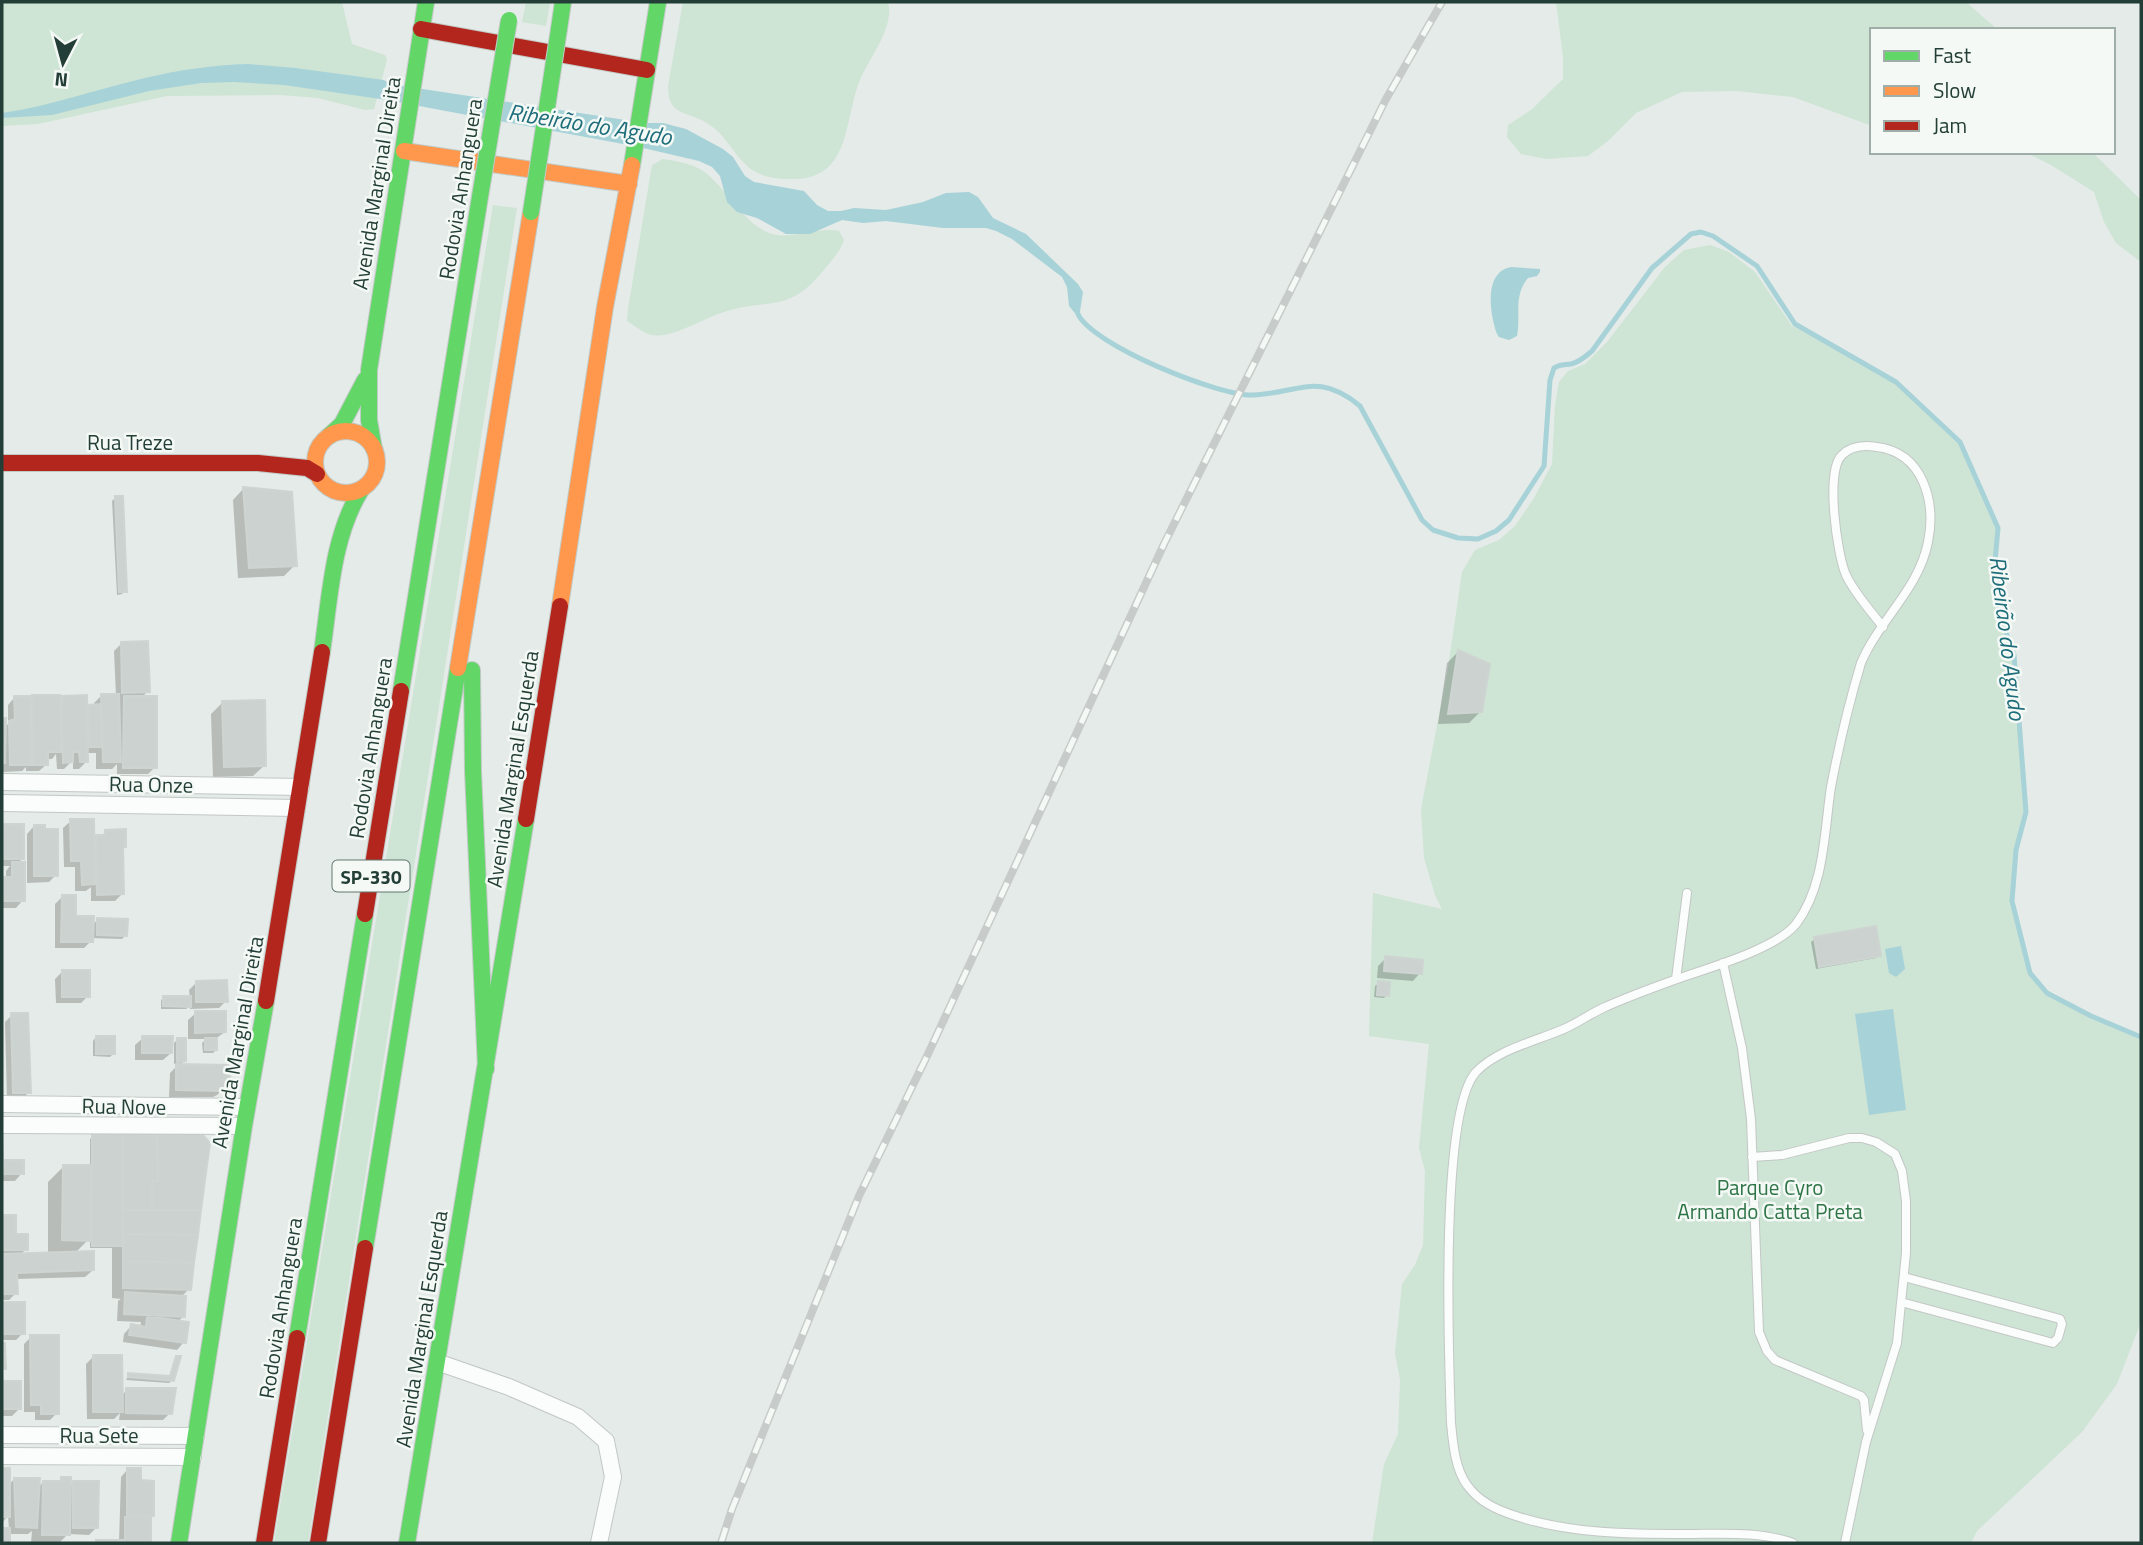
<svg xmlns="http://www.w3.org/2000/svg" width="2143" height="1545" viewBox="0 0 2143 1545" font-family="'Titillium Web',sans-serif">
  <rect width="100%" height="100%" fill="#e5ebe8"/>
  <path fill="#cee4d5" d="M9 2H342L352 44 385 55 387 60 374 109 365 110 318 98 281 95 167 96 38 124 2 126V3Z
    M526 2H550L546 26 522 22Z
    M683 2H888C895 27 869 58 860 80 844 117 852 177 796 179 782 179 767 179 754 171 737 161 728 137 710 125 690 110 668 119 668 86Z
    M1556 2H1966L1998 30H1872V126L1793 97 1736 91 1682 92 1636 113 1608 141 1588 156 1546 159 1521 154 1507 137 1508 125 1531 110 1563 79V57Z
    M2025 152H2092L2141 200V262L2116 243 2104 222 2094 192 2051 165Z
    M663 159C675 161 689 163 700 169 722 182 739 217 763 230 786 244 815 226 839 231L844 240C840 252 831 261 823 271 789 313 771 298 727 311 705 317 673 339 651 335 643 333 634 325 627 321L628 309 652 165Z
    M493 205 517 208 308 1543H274Z
    M1710 245 1729 252 1755 272 1792 326 1864 363 1895 382 1960 443 1997 529 1994 563 1999 616 2013 655 2025 812 2016 850 2012 901 2030 974 2047 994 2090 1017 2141 1037V1322L2117 1384 2082 1432 1977 1531 1971 1543H1372L1384 1464 1398 1434 1400 1380 1395 1353 1402 1284 1415 1265 1423 1245 1425 1171 1419 1148 1429 1044 1369 1036 1373 893 1442 909 1435 895 1424 858 1421 809 1448 668 1462 572 1475 550 1499 540 1515 526 1534 498 1552 464 1555 405 1559 382 1568 371 1585 364 1607 342 1665 267 1684 250Z"/>
  <path fill="#a7d2d8" d="M248 64 295 68 384 80 390 84 645 123H663L686 129 723 149 733 157 745 176 754 182 804 191 817 205 828 211H841L854 208 886 210 923 202 946 193 969 192 978 197 993 218 1026 234 1078 284 1083 292 1079 318 1069 306 1067 287 1062 277 1012 239 996 231 986 228H943L886 221 863 223 842 220 810 234H786L757 218 737 212 727 202 720 176 712 167 699 161 639 147 387 100 284 85 234 82 201 83 149 91 52 115 2 118V113C51 106 97 89 145 78 179 70 213 65 248 64Z
    M1511 267 1540 269V272L1537 276 1528 278C1513 296 1521 315 1517 336L1509 340 1499 337 1497 334C1490 315 1483 272 1511 267Z
    M1901 946 1905 969 1896 977 1889 973 1885 949Z
    M1893 1009 1906 1110 1869 1115 1855 1014Z"/>
  <path fill="#0003" d="M244 488 295 565 284 576 238 578 233 500Z
    M115 498 125 591 122 594 117 595 112 501Z
    M122 643 148 691 142 697 155 767 148 774H117V764L112 769H96V753H86L87 761 79 769H73V760L64 769H57L56 754 52 759H47V764L39 771H26V767L22 771 3 772 2 720H4V729L8 724V705L15 697 29 701 33 697 58 702 63 697 86 706H94V703L101 696H116L114 651Z
    M1458 652 1481 711 1469 723 1438 724 1447 663Z
    M223 702 265 765 253 776 213 777 211 714Z
    M71 821 93 841 106 832 125 846 121 850 122 894 115 901H91V887L86 891H75V867H64L63 828Z
    M2 825H22V859L17 864 23 900 16 908H2V879H6V871L10 866H2Z
    M34 826 56 875 49 882 27 883V834Z
    M62 897 74 918 92 926 98 919 126 935 122 939 91 938V941L84 948H55V904Z
    M1815 939 1879 955 1876 958 1816 969 1811 942Z
    M1386 958 1420 973 1413 981 1377 978 1378 966Z
    M62 972 88 996 81 1003H56L55 979Z
    M197 982 226 1001 219 1008 190 1009V1006L186 1009H161V1000L164 997 190 998 189 990Z
    M1379 983 1387 995 1384 998 1374 997 1375 986Z
    M196 1013 225 1032 215 1039 216 1050 213 1053H203L202 1043 206 1039H188V1020Z
    M12 1015 29 1092 22 1099 7 1100 5 1022Z
    M96 1037 113 1054 110 1057 93 1056V1041Z
    M143 1038 171 1053 163 1060H135V1045Z
    M177 1040 184 1061 179 1066 225 1087 217 1095 213 1097H169L170 1073 179 1064H174V1043Z
    M93 1136 189 1289 181 1297 183 1317 177 1322 184 1342 177 1350 123 1342 124 1334 131 1326 140 1328 141 1322 117 1321 118 1301 121 1299 112 1298V1248H90V1238L75 1253 93 1270 85 1277 16 1279V1293L9 1300H2V1217H14V1236L26 1249 20 1255 48 1254V1182L63 1167H90V1139Z
    M2 1162H22V1173L15 1181H2Z
    M2 1304H23V1333L16 1340H2Z
    M31 1337 57 1413 50 1420H35V1412H24V1344Z
    M93 1357 121 1396 127 1390 170 1413 163 1420H119L120 1413 114 1419H87L86 1364Z
    M177 1357 173 1380 169 1383 126 1380 129 1375 169 1377 174 1361Z
    M2 1383 19 1409 12 1416H2Z
    M128 1469 139 1482 152 1515 149 1518V1543H96L119 1542 121 1477Z
    M2 1470H9V1485L14 1479 38 1488 43 1482 57 1483 62 1479 69 1488 74 1483 97 1527 89 1535 68 1534 59 1543H31L32 1531 28 1534H8V1543H2V1529H9L8 1516 2 1523Z"/>
  <g fill="none" stroke-linecap="round" stroke-linejoin="round">
    <path stroke="#a7d2d8" stroke-width="5" d="M1078 314C1092 345 1220 397 1254 395 1299 393 1318 371 1360 406L1422 520 1433 530 1458 538 1478 539 1496 531 1509 520 1544 466 1550 380 1554 368C1560 364 1564 365 1571 364 1580 362 1586 356 1592 351L1652 268 1691 234 1701 232 1713 236 1757 266 1795 324 1896 382 1960 442 1998 528 1995 562 2000 615 2014 655 2026 812 2016 850 2012 901 2030 973 2047 993 2091 1016 2141 1037"/>
  </g>
  <path fill="#ccd2cf" stroke="#ced4d1" stroke-width="2" d="M243 487 292 492 297 566 249 568Z
    M115 496H123L127 592H119Z
    M148 641 150 692 122 693 121 642Z
    M1458 650 1490 664 1482 712 1448 714Z
    M101 694H119L121 762H103Z
    M32 695H60L61 752H48V765H33Z
    M87 695 88 762H80L79 752H73V762L63 763 62 696Z
    M14 696H30L31 765H10L9 721 15 719Z
    M124 696H157V768H123Z
    M265 700 266 766 224 767 222 701Z
    M101 704 102 747H89L88 705Z
    M2 718H6L5 763H2Z
    M70 819H94L95 884 82 885 81 861H71Z
    M2 824H24V859H2Z
    M34 825H45V829H58V876H34Z
    M126 829V847H123L124 894 97 895 96 835H105V830Z
    M12 862H25V901H2V877H12Z
    M62 895H76V916H94L93 942H61Z
    M97 918 128 919 127 936 97 935Z
    M1876 926 1881 956 1819 967 1814 937Z
    M1385 956 1423 960 1422 974 1384 971Z
    M62 970H90V997H62Z
    M227 980 228 1002H196V981Z
    M1378 981 1390 982 1389 996 1377 995Z
    M163 996H191V1007L163 1006Z
    M195 1011H226V1032L195 1033Z
    M11 1013H28L31 1093H13Z
    M96 1036H115V1054H96Z
    M142 1036H173L172 1053H142Z
    M177 1038H186V1061L177 1062Z
    M205 1038H217V1050H205Z
    M176 1064 232 1065 228 1087 223 1091 176 1090Z
    M92 1134H123V1246H92Z
    M123 1134 157 1135 158 1181H152V1210H123Z
    M196 1134 203 1135 210 1143 201 1210H152V1181H158L157 1135Z
    M2 1138 3 1160H24V1174H2Z
    M63 1165H91L90 1241 62 1240Z
    M123 1210H201L198 1235 123 1234Z
    M2 1215H16V1234H28V1250H2Z
    M123 1234 198 1235 194 1263 123 1261Z
    M94 1251V1270L17 1273 18 1294H2V1254Z
    M123 1261 194 1263 191 1290 123 1288Z
    M125 1292 186 1296 185 1317 124 1314Z
    M2 1302H25V1334H2Z
    M147 1316 189 1322 186 1343 129 1335 131 1324 146 1327Z
    M30 1335H59V1414H41V1405H31Z
    M2 1343H5L6 1369H2Z
    M93 1355H122L123 1412H93Z
    M176 1356H181L174 1381 128 1377V1373L170 1376Z
    M2 1381H21V1409H2Z
    M126 1388H176L172 1414 126 1413Z
    M2 1468H10V1517H2Z
    M127 1468H141V1480L154 1481V1516L127 1515Z
    M61 1477H71L70 1535H42L43 1481H61Z
    M14 1478H40L37 1528 16 1527Z
    M73 1481H99L98 1528H73Z
    M125 1517H151V1543H125Z
    M2 1528H10V1543H2Z
    M96 1540H125V1543H96Z"/>
  <g fill="none" stroke-linecap="round" stroke-linejoin="round">
    <g stroke="#c2c8c5" stroke-width="10">
      <path id="lane" d="M1723 963 1742 1048 1751 1119 1759 1332 1767 1351 1775 1360 1861 1396 1864 1400 1867 1430
        M1676 979 1687 893
        M1752 1157 1782 1155 1849 1138H1862L1876 1142 1895 1154 1902 1171 1906 1201V1253L1897 1343 1866 1442 1845 1543
        M1901 1302 2053 1343 2058 1338 2062 1324 2060 1319 1904 1277
        M1793 1543C1760 1531 1722 1534 1687 1534 1631 1534 1570 1534 1516 1516 1497 1510 1479 1502 1467 1485 1455 1469 1453 1443 1451 1423 1449 1361 1439 1113 1476 1072 1498 1049 1537 1041 1566 1028 1579 1022 1590 1014 1603 1008 1627 997 1652 988 1677 979 1708 968 1776 949 1796 924 1825 886 1824 832 1831 787 1839 745 1849 703 1861 663 1879 620 1919 589 1928 542 1936 503 1924 453 1877 447 1865 445 1851 446 1842 455 1825 470 1837 555 1846 575 1855 594 1870 610 1883 627"/>
    </g>
    <g stroke="#c2c8c5" stroke-width="18">
      <path id="street" d="M2 782 301 787
        M2 803 297 808
        M2 1104 247 1107
        M2 1125 244 1126
        M437 1362 509 1387 578 1417 606 1441 613 1477 599 1543
        M2 1435 196 1436
        M2 1456 193 1457"/>
    </g>
    <g stroke="#c1c9c5" stroke-width="18">
      <path id="fast" d="M559 29 563 2
        M632 165 658 2
        M329 436 342 424 365 380
        M374 449 369 420V370L426 2
        M322 652C330 598 332 537 361 490
        M472 670 473 771 486 1069
        M401 691 478 209
        M365 1248 458 668
        M297 1338 365 914
        M179 1543 244 1126 266 1001
        M407 1543 526 819"/>
    </g>
    <g stroke="#c1c9c5" stroke-width="18">
      <path id="slow" d="M404 151 629 184
        M315 462a31 31 0 1 1 62 0a31 31 0 1 1-62 0Z
        M560 606 605 307 632 165
        M458 668 531 212"/>
    </g>
    <g stroke="#c1c9c5" stroke-width="18">
      <path id="jam" d="M421 29 647 70
        M2 463H258L307 468 317 474
        M526 819 560 606
        M365 914 401 691
        M266 1001 322 652
        M264 1543 297 1338
        M318 1543 365 1248"/>
    </g>
    <use href="#lane" stroke="#fbfcfc" stroke-width="8"/>
    <use href="#street" stroke="#fbfcfc" stroke-width="16"/>
    <use href="#fast" stroke="#63d668" stroke-width="16"/>
    <use href="#slow" stroke="#ff974d" stroke-width="16"/>
    <use href="#jam" stroke="#b3261e" stroke-width="16"/>
    <g stroke="#c7ccca" stroke-width="8">
      <path id="rail" d="M721 1543 732 1509 859 1196 928 1054 1164 544 1386 99 1442 2"/>
    </g>
    <use href="#rail" stroke="#f4f9f6" stroke-width="5" stroke-dasharray="16" stroke-linecap="butt"/>
    <g stroke="#c1cac7" stroke-width="18" stroke-linecap="butt">
      <path id="fast-bridge" d="M478 209 509 20
        M531 212 559 29"/>
    </g>
    <use href="#fast-bridge" stroke="#63d668" stroke-width="16"/>
  </g>
  <g text-anchor="middle" dominant-baseline="central" stroke-width="5" stroke-linejoin="round" paint-order="stroke">
    <rect fill="#f4f9f6" stroke="#627670" stroke-width="2" x="332.5" y="860.5" width="77" height="31" rx="5"/>
    <g font-size="19" font-weight="bold" fill="#233e36">
      <text x="371" y="876">SP-330</text>
    </g>
    <g font-size="21" fill="#233e36" stroke="#f4f9f6">
      <text transform="translate(376 183) rotate(-81)">Avenida Marginal Direita</text>
      <text transform="translate(460 189) rotate(-81)">Rodovia Anhanguera</text>
      <text x="130" y="442">Rua Treze</text>
      <text transform="translate(370 748) rotate(-81)">Rodovia Anhanguera</text>
      <text transform="translate(512 769) rotate(-81)">Avenida Marginal Esquerda</text>
      <text transform="translate(151 784) rotate(1)">Rua Onze</text>
      <text transform="translate(237 1042) rotate(-80)">Avenida Marginal Direita</text>
      <text transform="translate(124 1106) rotate(1)">Rua Nove</text>
      <text transform="translate(280 1308) rotate(-81)">Rodovia Anhanguera</text>
      <text transform="translate(421 1329) rotate(-81)">Avenida Marginal Esquerda</text>
      <text x="99" y="1435">Rua Sete</text>
    </g>
    <g font-size="21" fill="#2d7547" stroke="#f4f9f6">
      <text x="1770" y="1187">Parque Cyro<tspan x="1770" dy="24">Armando Catta Preta</tspan></text>
    </g>
    <g font-size="23" font-style="italic" fill="#1d6d7a" stroke="#f4f9f6">
      <text transform="translate(590 124) rotate(9)">Ribeirão do Agudo</text>
      <text transform="translate(2008 638) rotate(83)">Ribeirão do Agudo</text>
    </g>
  </g>
  <rect width="2143" height="1545" fill="none" stroke="#233e36" stroke-width="7"/>
  <rect x="1870" y="28" width="245" height="126" fill="#f4f9f6" stroke="#a0aea9" stroke-width="2"/>
  <rect x="1884" y="51" width="35" height="10" fill="#63d668" stroke="#a0aea9" stroke-width="2"/>
  <text x="1933" y="63" font-size="21" fill="#233e36">Fast</text>
  <rect x="1884" y="86" width="35" height="10" fill="#ff974d" stroke="#a0aea9" stroke-width="2"/>
  <text x="1933" y="98" font-size="21" fill="#233e36">Slow</text>
  <rect x="1884" y="121" width="35" height="10" fill="#b3261e" stroke="#a0aea9" stroke-width="2"/>
  <text x="1933" y="133" font-size="21" fill="#233e36">Jam</text>
  <g transform="translate(63 63) rotate(186)" stroke="#f4f9f6" stroke-width="5" paint-order="stroke">
  <path d="M0-5L12 26L0 18L-12 26Z" fill="#233e36"/>
  <text y="-10" font-size="19" font-weight="bold" text-anchor="middle" fill="#233e36">N</text>
  </g>
</svg>
